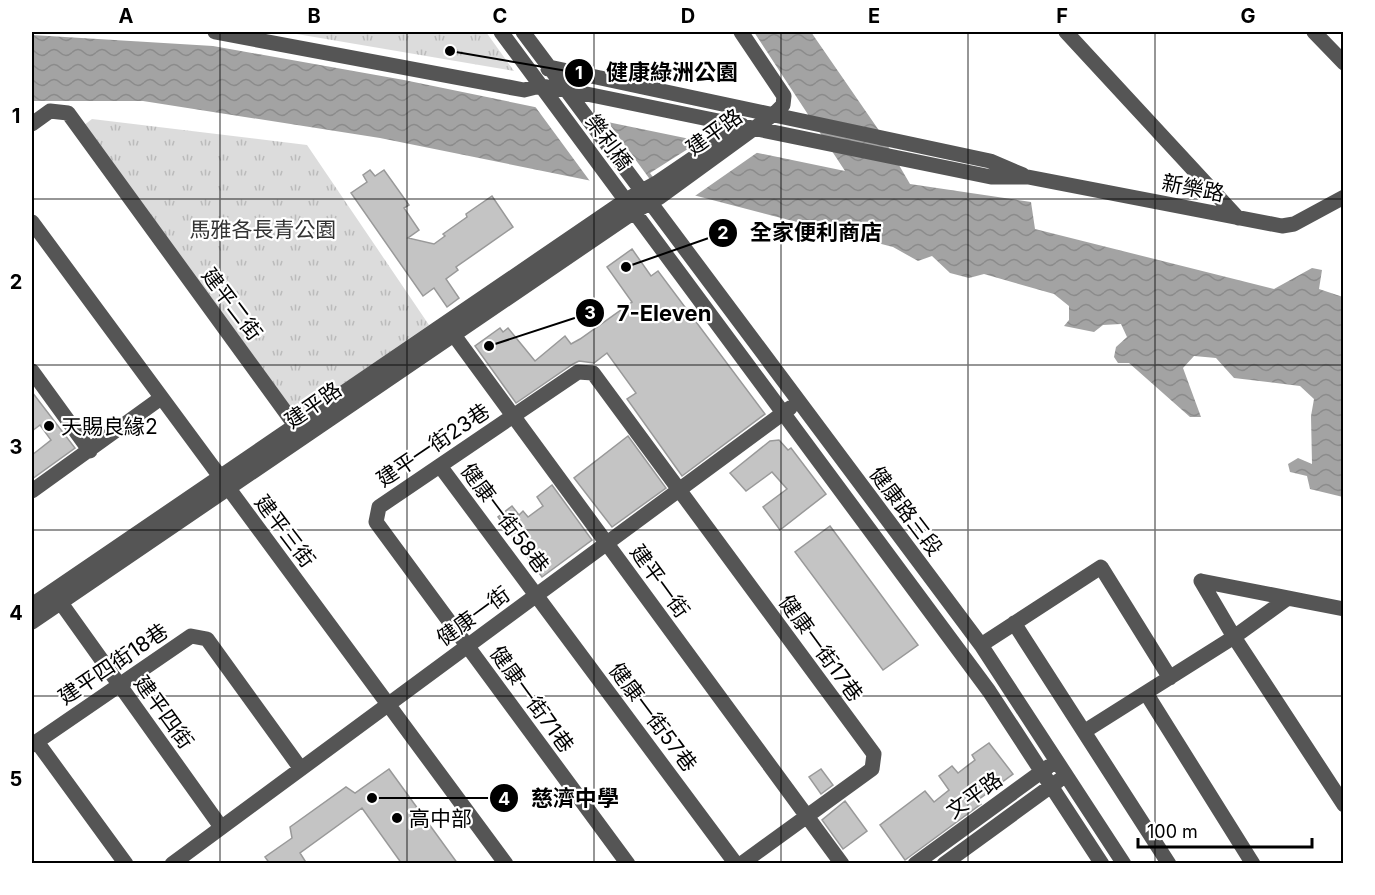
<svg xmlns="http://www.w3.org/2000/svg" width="1375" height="895" viewBox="0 0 1375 895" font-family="Inter,'Noto Sans TC',sans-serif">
  <defs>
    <pattern id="park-tufts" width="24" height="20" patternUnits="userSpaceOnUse" patternTransform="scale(1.5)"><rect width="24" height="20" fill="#dcdcdc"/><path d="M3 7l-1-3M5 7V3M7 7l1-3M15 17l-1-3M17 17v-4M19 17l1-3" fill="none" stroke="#bbb"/></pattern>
    <pattern id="water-waves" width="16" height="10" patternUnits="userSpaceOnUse" patternTransform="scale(1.5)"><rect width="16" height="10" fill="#a3a3a3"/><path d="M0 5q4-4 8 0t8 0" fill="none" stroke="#8b8b8b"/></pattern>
  </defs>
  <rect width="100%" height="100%" fill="#fff"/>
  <path fill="url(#park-tufts)" d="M285 32H486L514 71Z
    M92 119 307 145 429 325 303 412 294 411 83 126Z"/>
  <path fill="url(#water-waves)" d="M754 32H811L878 129 910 184 1031 202 1035 229 1274 289 1312 268 1322 270 1319 289 1343 297V497L1310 489 1307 476 1290 472 1288 464 1298 458 1312 464 1311 416 1314 399 1300 386 1234 378 1216 358 1194 356 1183 368 1201 417H1190L1129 363H1118L1114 357 1116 347 1127 337 1121 324 1103 325 1094 332 1064 326 1069 320V306L1054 294 984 274 969 278 950 273 932 256 918 261 893 247 651 184 597 182 380 138 143 101H32V35L213 46 404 80 845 171Z"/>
  <path fill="#fff" d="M534 105 605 118 657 189 592 184Z
    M702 140 758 152 692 198 662 190 650 173Z"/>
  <path fill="#c4c4c4" stroke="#999" stroke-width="1.5" d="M370 170 375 176 384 170 409 205 404 208 419 230 408 238 434 244 445 236 443 234 467 217 466 214 492 196 513 227 456 267 458 270 446 279 459 298 447 307 434 288 423 296 351 193 367 182 363 175Z
    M632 249 651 276 658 271 765 414 682 476 627 399 636 393 607 353 594 363 579 361 573 364 516 403 475 346 500 328 503 332 508 328 535 361 565 336 571 344 580 339 632 302 607 267Z
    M32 392 75 448 32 479V455L51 440 40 425 32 431Z
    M628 436 666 488 612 527 574 478Z
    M779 440 788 450 791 448 826 494 780 530 763 507 787 489 772 472 746 491 730 473 770 441Z
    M552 485 592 540 542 577 498 517 512 506 519 515 523 511 528 517 543 506 537 497Z
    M830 526 918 645 883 670 795 552Z
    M989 743 1013 774 978 800 981 804 905 860 880 825 925 791 934 802 949 790 939 776 952 766 958 773 975 760 972 755Z
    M389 769 458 864H402L362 808 300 853 307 864H270L265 857 292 838 290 827 346 787 355 793Z
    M821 769 833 785 821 794 809 777Z
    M845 801 867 831 843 849 822 820Z"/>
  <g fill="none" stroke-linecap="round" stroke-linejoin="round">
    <path stroke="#555" stroke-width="15" d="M215 32 524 90 540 86 567 90 991 177H1028L1282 226 1294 224 1344 197
      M501 32 989 691 1102 864
      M523 32 981 645 1124 864
      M1066 32 1238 218
      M1314 32 1344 63
      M548 69 549 67 990 161 1023 175
      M32 124 50 111 68 113 300 432
      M32 222 506 864
      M448 327 842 864
      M32 371 90 451
      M440 466 736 864
      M32 491 161 398
      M1201 581 1234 637 1344 805
      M1201 581 1344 609
      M56 596 221 827
      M32 605 626 200 658 182 742 125
      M32 622 634 212 660 197 774 114 783 105 784 96 741 32
      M1014 623 1169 864
      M981 645 1101 567 1170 678
      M1146 693 1253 864
      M1085 731 1234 637 1288 598
      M37 742 126 864
      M32 745 191 636 207 639 301 769
      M172 864 790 408
      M628 864 376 522 379 507 578 372 593 373 874 754 872 769 741 864
      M915 864 1048 767
      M944 864 1058 781"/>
  </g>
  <path fill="none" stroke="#000" stroke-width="1.5" stroke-opacity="0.55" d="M220 32V864M407 32V864M594 32V864M781 32V864M968 32V864M1155 32V864M32 199H1344M32 365H1344M32 530H1344M32 696H1344"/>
  <g fill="#000" stroke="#fff" stroke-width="2">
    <circle cx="49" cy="426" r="6"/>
    <circle cx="397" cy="818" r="6"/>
  </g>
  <g text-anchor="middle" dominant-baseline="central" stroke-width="4.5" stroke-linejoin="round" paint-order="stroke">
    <g font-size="21" fill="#000" stroke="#fff">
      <text transform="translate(714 132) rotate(-36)">建平路</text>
      <text transform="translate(609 142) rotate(54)">樂利橋</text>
      <text transform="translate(1193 188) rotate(11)">新樂路</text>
      <text transform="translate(232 304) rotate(53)">建平二街</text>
      <text transform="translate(313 405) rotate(-35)">建平路</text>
      <text transform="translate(433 445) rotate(-34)">建平一街23巷</text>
      <text transform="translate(906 511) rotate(53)">健康路三段</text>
      <text transform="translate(505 518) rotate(53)">健康一街58巷</text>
      <text transform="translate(285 531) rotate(53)">建平三街</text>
      <text transform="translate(660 581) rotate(54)">建平一街</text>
      <text transform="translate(473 616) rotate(-36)">健康一街</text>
      <text transform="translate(821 648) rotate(54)">健康一街17巷</text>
      <text transform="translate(113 664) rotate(-34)">建平四街18巷</text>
      <text transform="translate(532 699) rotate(54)">健康一街71巷</text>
      <text transform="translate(164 712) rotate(54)">建平四街</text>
      <text transform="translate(653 717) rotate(53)">健康一街57巷</text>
      <text transform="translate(974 795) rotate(-36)">文平路</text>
    </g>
    <g font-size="21" fill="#333" stroke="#fff">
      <text x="263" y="229">馬雅各長青公園</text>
    </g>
    <g font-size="21" fill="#000" stroke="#fff" text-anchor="start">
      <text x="61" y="426">天賜良緣2</text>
      <text x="409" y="818">高中部</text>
    </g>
  </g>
  <path fill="none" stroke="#000" stroke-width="2" d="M450 51L579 73M626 267L723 233M489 346L590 313M372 798L504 798"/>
  <g fill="#000" stroke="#fff" stroke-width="2">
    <circle cx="450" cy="51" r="6"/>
    <circle cx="626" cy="267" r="6"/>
    <circle cx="489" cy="346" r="6"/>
    <circle cx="372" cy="798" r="6"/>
    <circle cx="579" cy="73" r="15"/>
    <circle cx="723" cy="233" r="15"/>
    <circle cx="590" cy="313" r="15"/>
    <circle cx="504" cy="798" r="15"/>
  </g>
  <g font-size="18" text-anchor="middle" font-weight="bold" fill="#fff">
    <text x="579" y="79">1</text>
    <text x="723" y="239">2</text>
    <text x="590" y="319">3</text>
    <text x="504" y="805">4</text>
  </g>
  <g font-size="22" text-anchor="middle" font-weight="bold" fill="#000" stroke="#fff" stroke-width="4.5" stroke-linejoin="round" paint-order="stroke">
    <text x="672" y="80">健康綠洲公園</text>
    <text x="816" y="240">全家便利商店</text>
    <text x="664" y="321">7-Eleven</text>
    <text x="575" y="806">慈濟中學</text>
  </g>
  <rect width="1375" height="895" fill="none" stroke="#ffffff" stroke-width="66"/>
  <path d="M1138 838v9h174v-9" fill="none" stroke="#000000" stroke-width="3"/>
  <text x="1147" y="838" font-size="18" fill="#000000" stroke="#ffffff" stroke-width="4.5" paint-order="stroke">100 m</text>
  <rect x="33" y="33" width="1309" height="829" fill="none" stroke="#000" stroke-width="2"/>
  <g font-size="20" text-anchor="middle" font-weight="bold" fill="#000">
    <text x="126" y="23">A</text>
    <text x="314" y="23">B</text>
    <text x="500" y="23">C</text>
    <text x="688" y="23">D</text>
    <text x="874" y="23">E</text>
    <text x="1062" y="23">F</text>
    <text x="1248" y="23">G</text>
    <text x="16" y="123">1</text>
    <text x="16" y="289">2</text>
    <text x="16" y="454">3</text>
    <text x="16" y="620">4</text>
    <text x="16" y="786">5</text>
  </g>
</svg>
